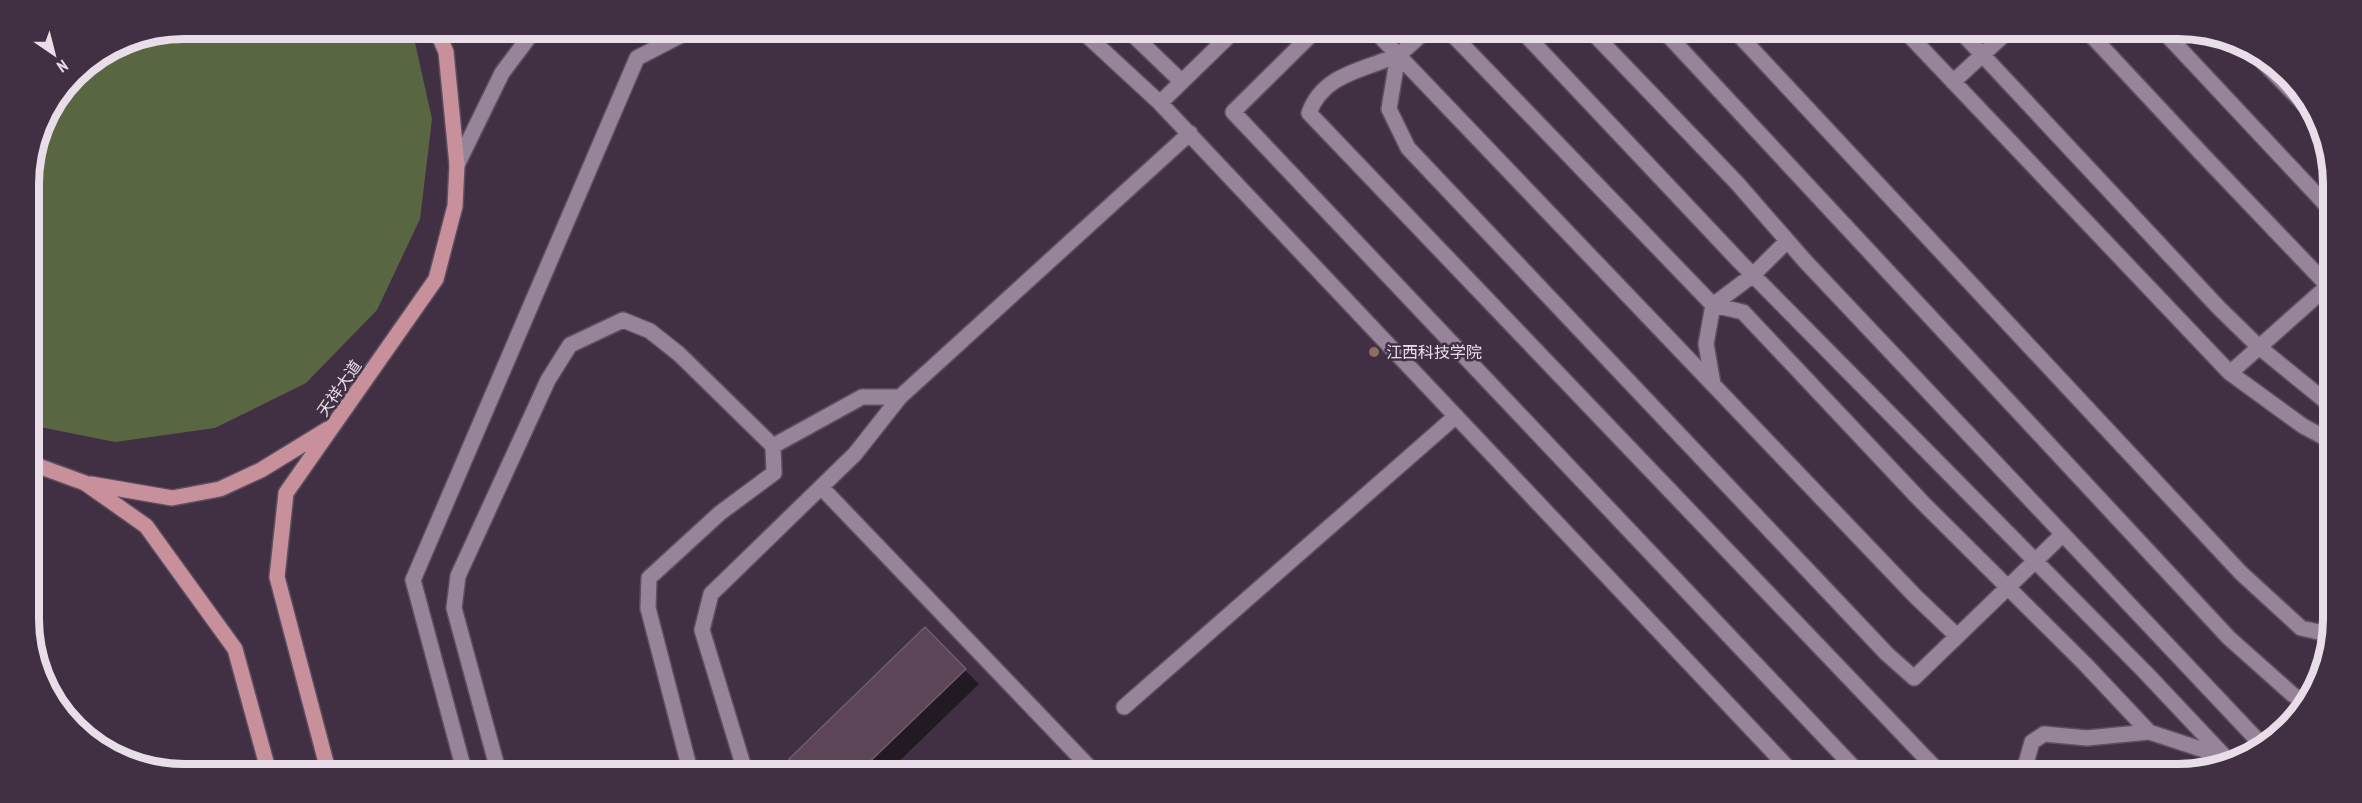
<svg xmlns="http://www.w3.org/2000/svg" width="2362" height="803" viewBox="0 0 2362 803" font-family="'PT Sans Narrow','Noto Sans SC',sans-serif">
  <rect width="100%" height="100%" fill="#413043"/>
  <path fill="#586641" d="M184 29H412L432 119 420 219 377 310 306 383 215 428 115 442 30 425 29 174 40 124 74 74 125 40Z"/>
  <path fill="#0007" d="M925 630 979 684 889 771H803Z"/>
  <path fill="#5b4556" stroke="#725b6c" stroke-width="1.5" d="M925 627 966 669 860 771H801L789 759Z"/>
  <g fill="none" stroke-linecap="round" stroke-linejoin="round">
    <g stroke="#5e4f5f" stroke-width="18">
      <path id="minor" d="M1082 31 1160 103
        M1129 31 1182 82
        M1234 31 1160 103 1793 773
        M1315 31 1233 112 1859 773
        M1376 32 1916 597 1957 636
        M1424 32C1416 39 1406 51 1395 56 1362 71 1323 74 1309 113L1941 774
        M1450 32 1713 305 1706 344 1713 384
        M1523 32 1739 261 2145 672 2227 759
        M1592 32 1737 183 1805 261 2263 746
        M1665 32 2229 638 2293 695 2309 702
        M1737 33 2241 573 2301 628 2328 634
        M1907 33 2230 373 2303 426 2329 440
        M1962 33 2219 308 2259 347 2329 404
        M2090 34 2202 154 2330 288
        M2166 34 2330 209
        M1398 55 1389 109 1408 148 1887 654 1914 678 2063 534
        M2262 61 2308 108
        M1953 82 2006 33
        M457 165 502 73 535 29
        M1787 241 1753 275 1713 305 1743 312 1923 503 2085 664 2149 732 2222 756
        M2230 373 2330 284
        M773 446 862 397H900L1190 133
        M821 487 1093 771
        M1124 707 1456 416
        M464 770 413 580 637 58 691 30
        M498 770 454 608 458 576 548 380 570 345 623 320 650 331 679 354 773 446 774 473 720 513 649 578 648 608 690 770
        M745 771 702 630 711 594 855 454 900 397
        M2023 774 2032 742 2044 734 2087 738 2149 732"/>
    </g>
    <g stroke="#5e4f5f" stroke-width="18">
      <path id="major" d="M30 463 85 483 146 526 235 649 268 769
        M91 484 172 498 220 489 261 470 328 429
        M328 770 277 577 286 493 436 279 455 206 457 165 446 52 436 29"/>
    </g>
    <use href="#minor" stroke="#97849a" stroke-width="15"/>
    <use href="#major" stroke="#c7909b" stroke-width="15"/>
  </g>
  <circle fill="#8d6e63" stroke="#413043" stroke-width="2" cx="1374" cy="352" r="6"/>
  <g text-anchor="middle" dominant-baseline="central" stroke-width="5" stroke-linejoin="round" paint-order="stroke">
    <g font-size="16" fill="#e8dde9" stroke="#413043" text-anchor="start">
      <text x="1386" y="352">江西科技学院</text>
    </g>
    <g font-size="16" fill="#e8dde9" stroke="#413043">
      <text transform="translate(339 388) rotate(-55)">天祥大道</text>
    </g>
  </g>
  <path d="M0 0H2362V803H0ZM184 39H2178A145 145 0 0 1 2323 184V619A145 145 0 0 1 2178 764H184A145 145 0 0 1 39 619V184A145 145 0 0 1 184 39Z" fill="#413043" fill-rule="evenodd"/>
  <path fill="none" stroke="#e8dde9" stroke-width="8" d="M184 39H2178A145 145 0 0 1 2323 184V619A145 145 0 0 1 2178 764H184A145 145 0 0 1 39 619V184A145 145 0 0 1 184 39Z"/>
  <g transform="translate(54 54) rotate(145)" stroke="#413043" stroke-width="4.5" paint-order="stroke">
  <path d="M0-4.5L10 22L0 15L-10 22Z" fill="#e8dde9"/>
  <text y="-9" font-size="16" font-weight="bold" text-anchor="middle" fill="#e8dde9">N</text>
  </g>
</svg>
